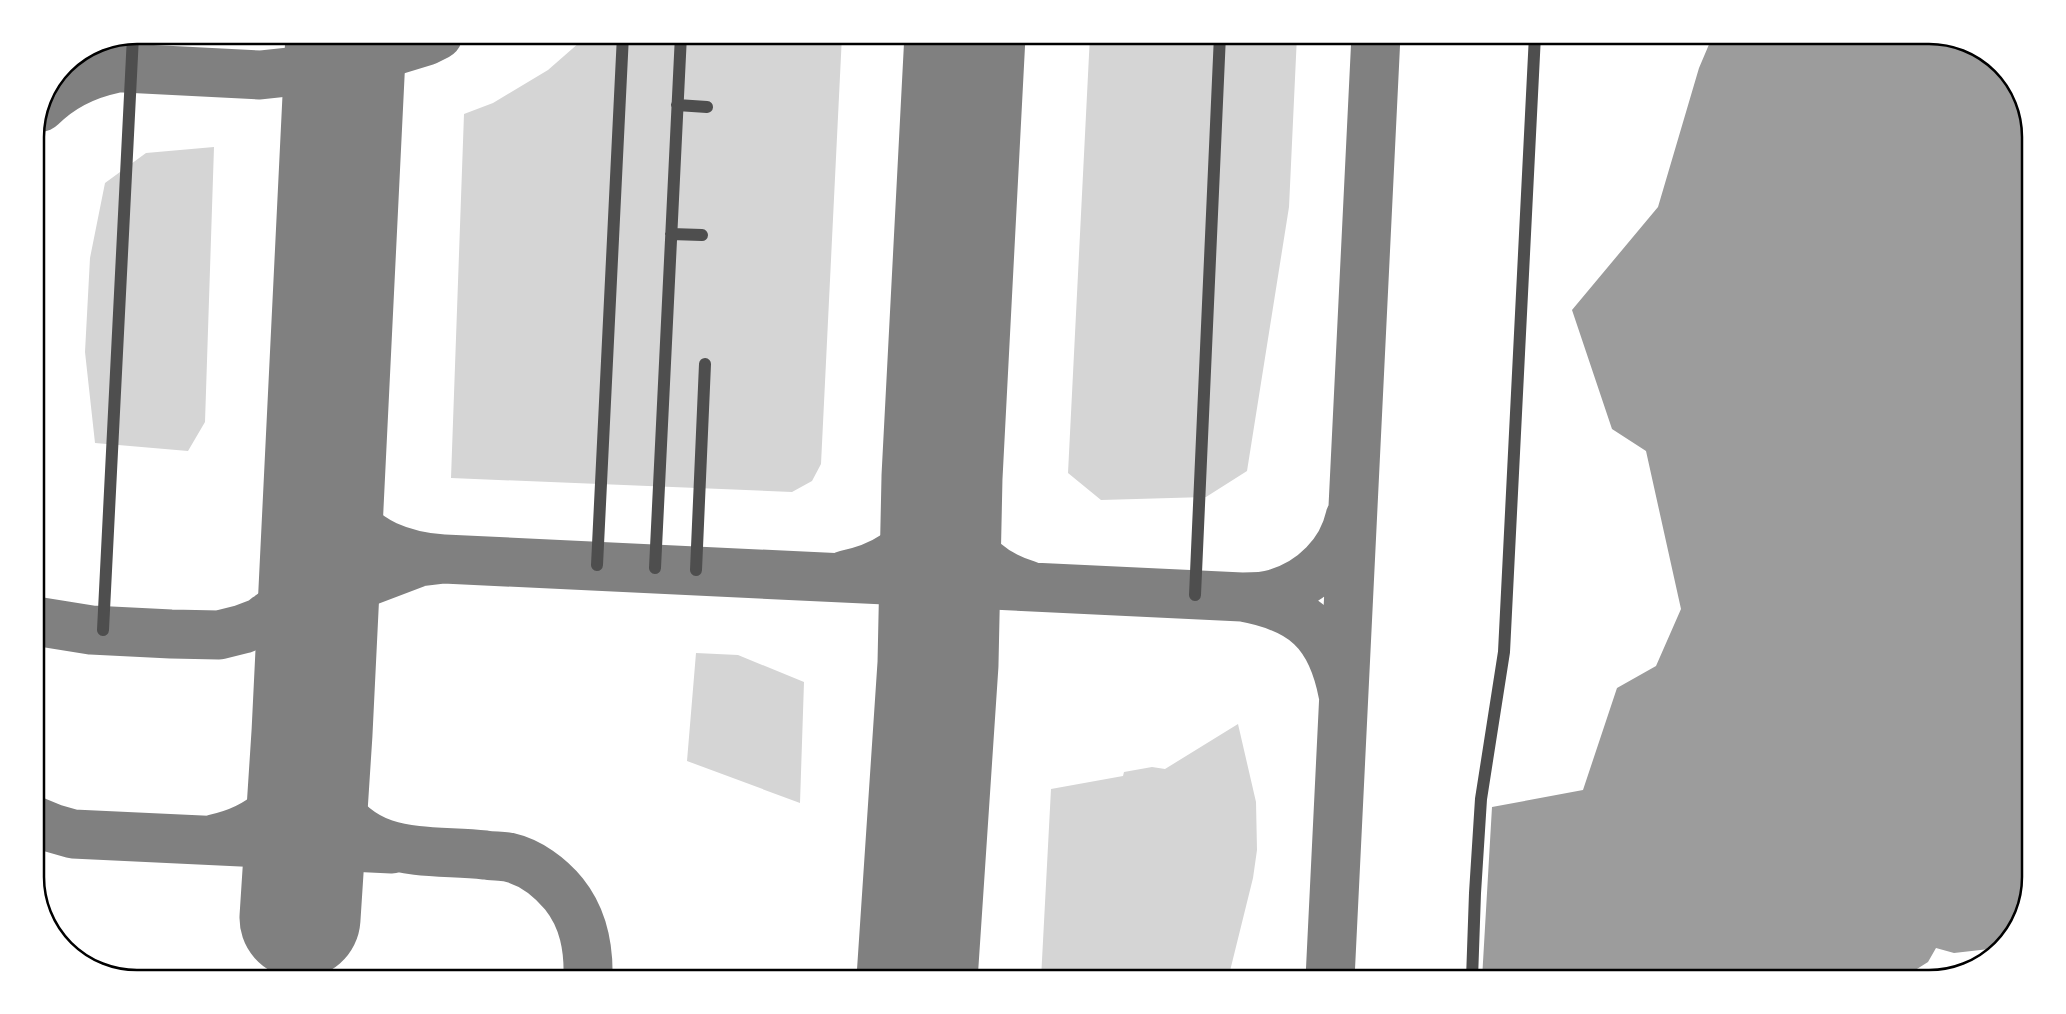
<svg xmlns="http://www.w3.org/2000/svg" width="2066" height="1014" viewBox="0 0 2066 1014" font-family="'Golos Text',sans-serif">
  <rect width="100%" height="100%" fill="#fff"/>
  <path fill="#d5d5d5" d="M588 35H842L821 464 812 481 792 492 451 478 464 114 493 103 548 70Z
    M1090 35H1297L1289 207 1247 471 1206 497 1101 500 1068 473Z
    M214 147 205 422 188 451 95 443 85 352 90 258 105 183 146 153Z
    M696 653 738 655 804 682 800 803 687 761Z
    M1238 724 1256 802 1257 850 1253 878 1228 979H1041L1051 789 1123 776 1124 772 1152 767 1165 769Z"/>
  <path fill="#9c9c9c" d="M1713 35H1930L1974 45 2014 80 2031 130V878L2021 922 1998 948 1954 953 1936 948 1928 962 1901 979H1482L1492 807 1583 790 1617 688 1656 666 1681 609 1646 451 1612 429 1572 310 1658 207 1699 68Z"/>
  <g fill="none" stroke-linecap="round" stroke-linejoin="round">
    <path stroke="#808080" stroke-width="49" d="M65 65 260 75 344 66 426 41 438 35
      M41 107C61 87 85 75 113 69
      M328 455C332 473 335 490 344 507 363 543 405 556 443 559
      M942 477C955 529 972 569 1028 585
      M845 575C879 568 912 551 927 517 933 504 937 491 942 477
      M1242 597C1254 597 1266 597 1277 593 1313 582 1342 553 1350 517
      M266 618C322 581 314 532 320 474 321 463 324 453 326 443
      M35 621 91 630 171 634 219 635 243 629 419 562 444 559 1242 597C1303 608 1331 632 1343 694
      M312 733C315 755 318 780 330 799 368 860 424 849 485 855 492 856 500 856 508 857 530 862 550 877 564 894 584 919 589 948 588 979
      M35 821 52 828 73 834 392 849
      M214 839C278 825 293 790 312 733
      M1330 979 1376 35"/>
    <path stroke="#808080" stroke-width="121" d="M300 918 312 733 346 35
      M917 979 938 664 942 477 965 35"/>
    <path stroke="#4e4e4e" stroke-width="12" d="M677 105 707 107
      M671 234 702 235
      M597 565 623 35
      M655 568 681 35
      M696 570 705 364
      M1195 595 1220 35
      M103 630 133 36
      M1472 979 1475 893 1481 799 1504 652 1535 35"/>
  </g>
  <path d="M0 0H2066V1014H0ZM137 44H1929A93 93 0 0 1 2022 137V877A93 93 0 0 1 1929 970H137A93 93 0 0 1 44 877V137A93 93 0 0 1 137 44Z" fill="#fff" fill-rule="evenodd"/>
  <path fill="none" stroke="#000" stroke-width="2.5" d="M137 44H1929A93 93 0 0 1 2022 137V877A93 93 0 0 1 1929 970H137A93 93 0 0 1 44 877V137A93 93 0 0 1 137 44Z"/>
</svg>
